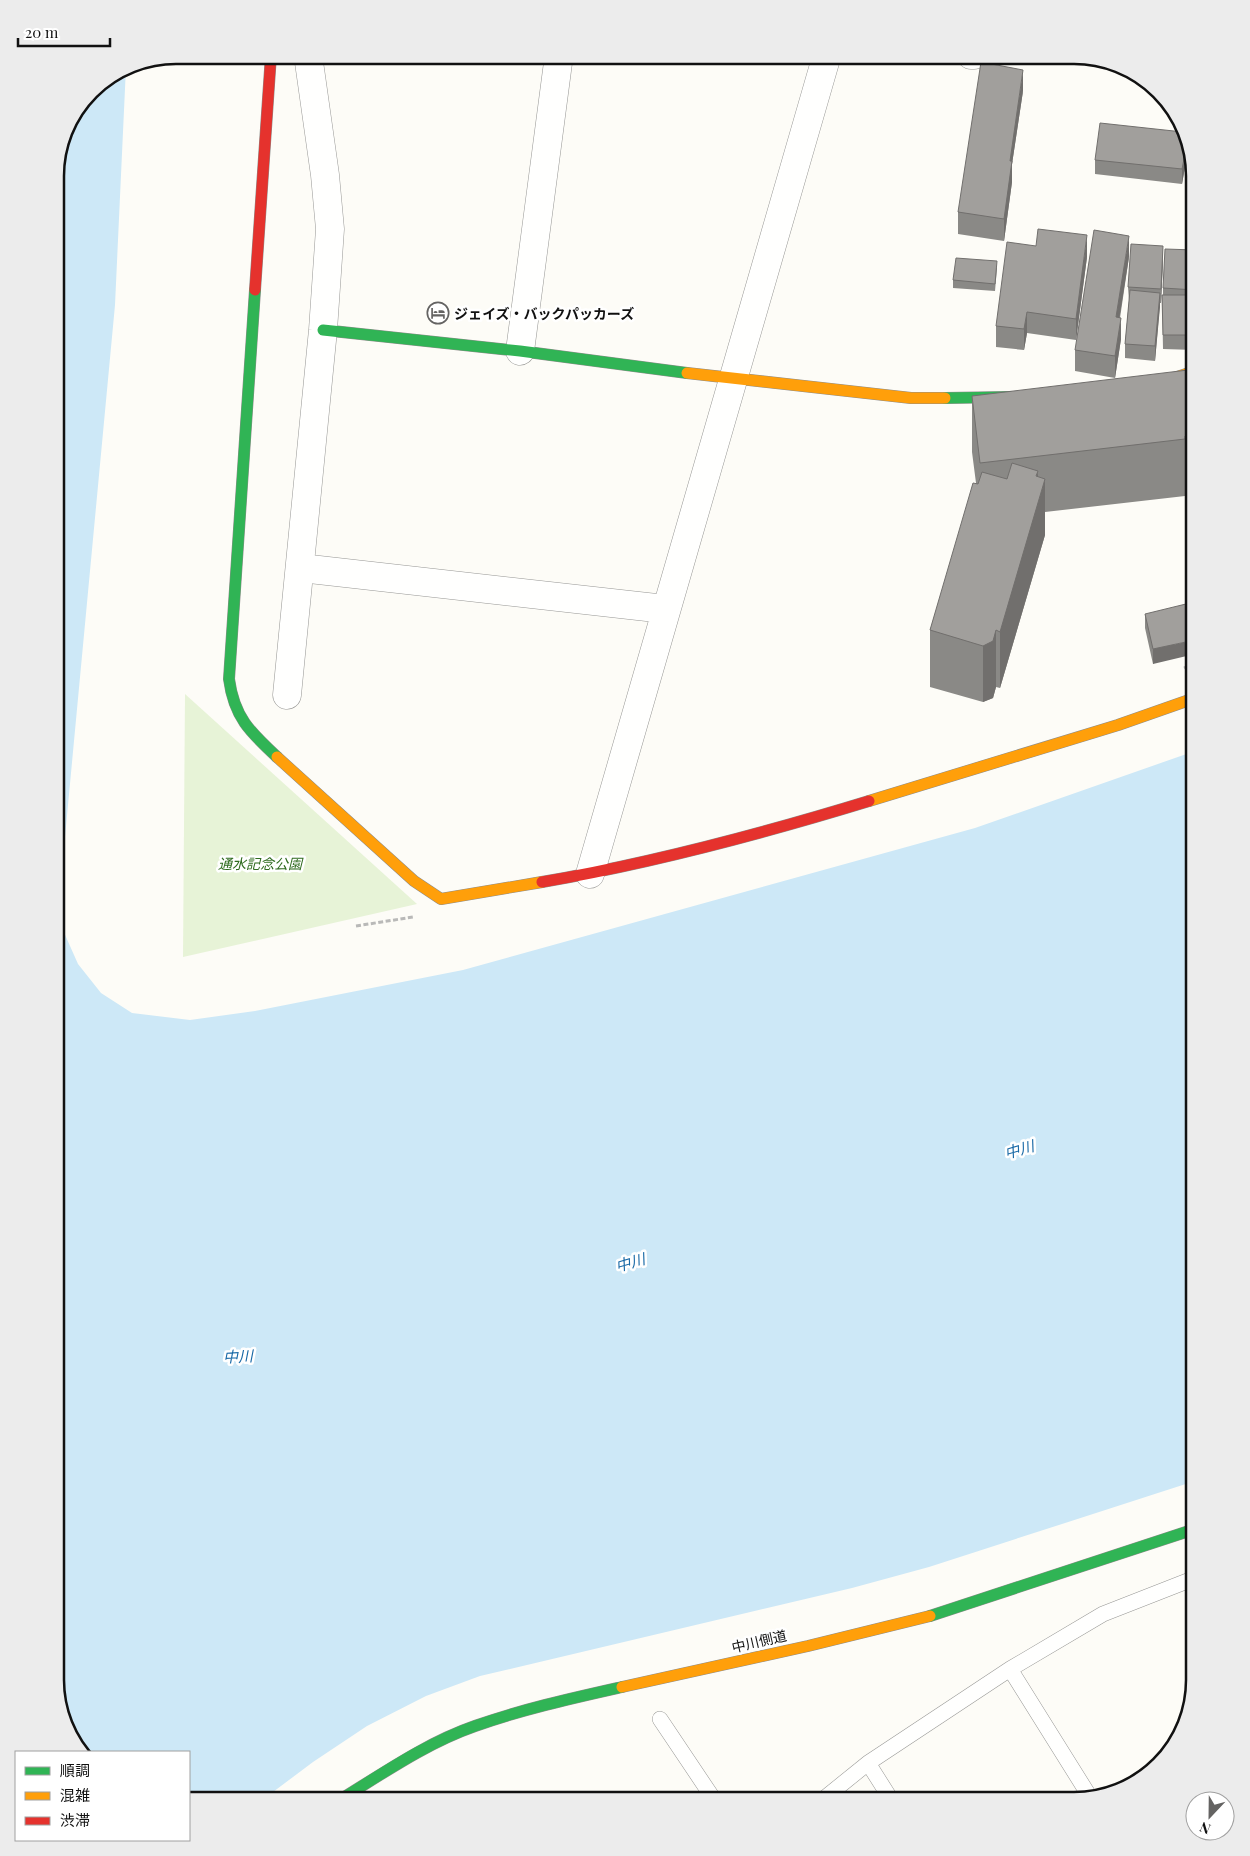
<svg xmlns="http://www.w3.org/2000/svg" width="1250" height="1856" viewBox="0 0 1250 1856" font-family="'Playfair Display','Noto Sans JP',serif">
  <rect width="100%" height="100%" fill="#fdfcf7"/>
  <path fill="#e7f3d7" d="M185 694 417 904 183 957Z"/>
  <path fill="#cde8f7" d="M126 67 115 305 60 890 62 928 78 964 101 993 132 1013 190 1020 255 1011 463 970 975 828 1195 751V1481L929 1567 852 1588 480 1676 426 1696 367 1726 313 1762 261 1801H189V1752H83L71 1740 55 1680V168L64 129 91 90Z"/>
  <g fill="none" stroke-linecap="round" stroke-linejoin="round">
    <g stroke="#979795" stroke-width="16">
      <path id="lane" d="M1010 1669 1090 1797
        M660 1719 715 1801
        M868 1763 892 1801
        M821 1801 868 1763 1010 1669 1103 1614 1195 1578"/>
    </g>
    <g stroke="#979795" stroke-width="29">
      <path id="street" d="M971 55H974
        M520 351 559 55
        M301 568 665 609
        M287 695 323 330 330 229 325 175 308 55
        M590 874 827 55"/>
    </g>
    <g stroke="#8e8d8b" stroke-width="12">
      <path id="fast" d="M255 290 229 679C234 717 250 732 277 757
        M323 330 520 351 687 373
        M945 398 1010 397
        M930 1616 1195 1529
        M338 1801C382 1774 426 1743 475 1726 523 1709 573 1698 622 1687"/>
    </g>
    <g stroke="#8e8d8b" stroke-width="12">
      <path id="slow" d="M687 373 911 398H945
        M1154 385 1195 371
        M277 757 414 881 441 899 542 882
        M869 801 1118 725 1195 698
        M622 1687 808 1646 930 1616"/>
    </g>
    <g stroke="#8e8d8b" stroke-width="12">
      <path id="jam" d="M255 290 271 55
        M542 882C653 863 761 834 869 801"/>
    </g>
    <path stroke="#b9b9b8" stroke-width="3" stroke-dasharray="5 2.5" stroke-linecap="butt" d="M1184 668 1195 663
      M356 926 413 917"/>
    <use href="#lane" stroke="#fffffe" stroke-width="15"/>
    <use href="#street" stroke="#fffffe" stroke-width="28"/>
    <use href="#fast" stroke="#30b455" stroke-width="11"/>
    <use href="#slow" stroke="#ff9f0a" stroke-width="11"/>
    <use href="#jam" stroke="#e5322d" stroke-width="11"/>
  </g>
  <path fill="#8a8986" d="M1023 91 1012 164V182L1004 241 958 234V212Z
    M1183 132 1188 150 1182 184 1095 174V160Z
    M1195 250V350L1163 349 1162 295H1163V288Z
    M1087 257 1076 340 1027 333 1024 350 996 347V326Z
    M1129 257 1120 318 1121 339 1115 378 1075 371V350Z
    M1163 260 1161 303H1160L1155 361 1125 358V344L1129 301 1128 287Z
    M997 268 995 291 953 288V280Z
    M1189 376 1195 401V492L1185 493V496L1045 512V535L1000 688 996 687 993 698 983 702 930 687V630L976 483 972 452V396Z
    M1145 614 1195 625 1153 664 1145 628Z"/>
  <path fill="#716f6d" d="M1023 70V91L1012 164V182L1004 241V219L1010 161Z
    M1187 144 1188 150 1182 184V169Z
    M1087 235V257L1076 340V319Z
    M1129 236V257L1116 339V317Z
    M1163 246V260L1161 303V289Z
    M1160 293V307L1155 361V346Z
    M1027 312V333L1024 350V329Z
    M1121 318V339L1115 378V356Z
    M1038 471V503L1045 479V535L1000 688V632Z
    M996 630V687L993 698 983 702V646Z
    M1195 640V654L1153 664V649Z"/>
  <path fill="#a19f9c" stroke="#716f6d" d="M981 62 1023 70 1010 161H1012L1004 219 958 212Z
    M1100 123 1183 132 1187 144 1182 169 1095 160Z
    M1038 229 1087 235 1076 319 1027 312 1024 329 996 326 1007 242 1036 246Z
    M1094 230 1129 236 1116 317 1121 318 1115 356 1075 350Z
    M1131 244 1163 246 1161 289 1128 287Z
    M1165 249 1195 250V290L1163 288Z
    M956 258 997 261 995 284 953 280Z
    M1130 290 1160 293 1155 346 1125 344Z
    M1162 295H1195V335H1163Z
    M1188 370 1189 376H1192L1195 401V435L1185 436V439L980 463 972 396Z
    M1012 463 1038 471 1036 476 1045 479 1000 632 996 630 993 641 983 646 930 630 973 483 978 484 982 472 1007 479Z
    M1190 603 1195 625V640L1153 649 1145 614Z"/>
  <defs>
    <g id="hotel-ring" transform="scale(1.125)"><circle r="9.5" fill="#fff" stroke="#646362" stroke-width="1.5"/><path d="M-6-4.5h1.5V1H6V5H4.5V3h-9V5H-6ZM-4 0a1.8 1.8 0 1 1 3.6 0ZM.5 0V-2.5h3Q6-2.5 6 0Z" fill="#646362"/></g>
  </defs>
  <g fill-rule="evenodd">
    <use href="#hotel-ring" x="438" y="313"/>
  </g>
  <g text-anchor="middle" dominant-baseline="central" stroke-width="5" stroke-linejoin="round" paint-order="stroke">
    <g font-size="14" font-weight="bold" fill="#111" stroke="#fff" text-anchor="start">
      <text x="454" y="313">ジェイズ・バックパッカーズ</text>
    </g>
    <g font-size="14" font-style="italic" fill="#2f6b1f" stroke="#fff">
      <text x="260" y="863">通水記念公園</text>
    </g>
    <g font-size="14" fill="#111" stroke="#fff">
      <text transform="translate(759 1641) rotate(-13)">中川側道</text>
    </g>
    <g font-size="15" font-style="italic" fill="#1768a6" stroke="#fff">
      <text transform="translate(1019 1149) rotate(-16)">中川</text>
      <text transform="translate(630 1262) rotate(-16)">中川</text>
      <text transform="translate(238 1356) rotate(-3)">中川</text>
    </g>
  </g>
  <path d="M0 0H1250V1856H0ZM176 64H1074A112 112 0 0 1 1186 176V1680A112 112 0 0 1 1074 1792H176A112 112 0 0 1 64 1680V176A112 112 0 0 1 176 64Z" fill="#ececec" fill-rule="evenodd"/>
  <path fill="none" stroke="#111" stroke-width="2.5" d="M176 64H1074A112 112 0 0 1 1186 176V1680A112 112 0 0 1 1074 1792H176A112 112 0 0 1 64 1680V176A112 112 0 0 1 176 64Z"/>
  <rect x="15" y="1751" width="175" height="90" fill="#ffffff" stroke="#a0a0a0"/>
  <rect x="25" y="1767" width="25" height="8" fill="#30b455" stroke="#a0a0a0"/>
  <text x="60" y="1776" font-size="15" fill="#111111">順調</text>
  <rect x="25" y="1792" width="25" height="8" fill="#ff9f0a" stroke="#a0a0a0"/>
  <text x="60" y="1801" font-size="15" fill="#111111">混雑</text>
  <rect x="25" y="1817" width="25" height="8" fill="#e5322d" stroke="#a0a0a0"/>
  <text x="60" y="1826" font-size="15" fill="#111111">渋滞</text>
  <g transform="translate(1210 1816) rotate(202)"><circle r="24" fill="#ffffff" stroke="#a0a0a0"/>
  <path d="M0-4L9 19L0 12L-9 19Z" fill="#646362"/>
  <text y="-8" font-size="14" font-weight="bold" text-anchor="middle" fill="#111111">N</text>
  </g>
  <path d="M18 38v8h92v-8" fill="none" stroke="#111111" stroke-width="2.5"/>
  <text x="25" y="38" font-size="15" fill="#111111" stroke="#ffffff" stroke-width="4" paint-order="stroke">20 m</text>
</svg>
